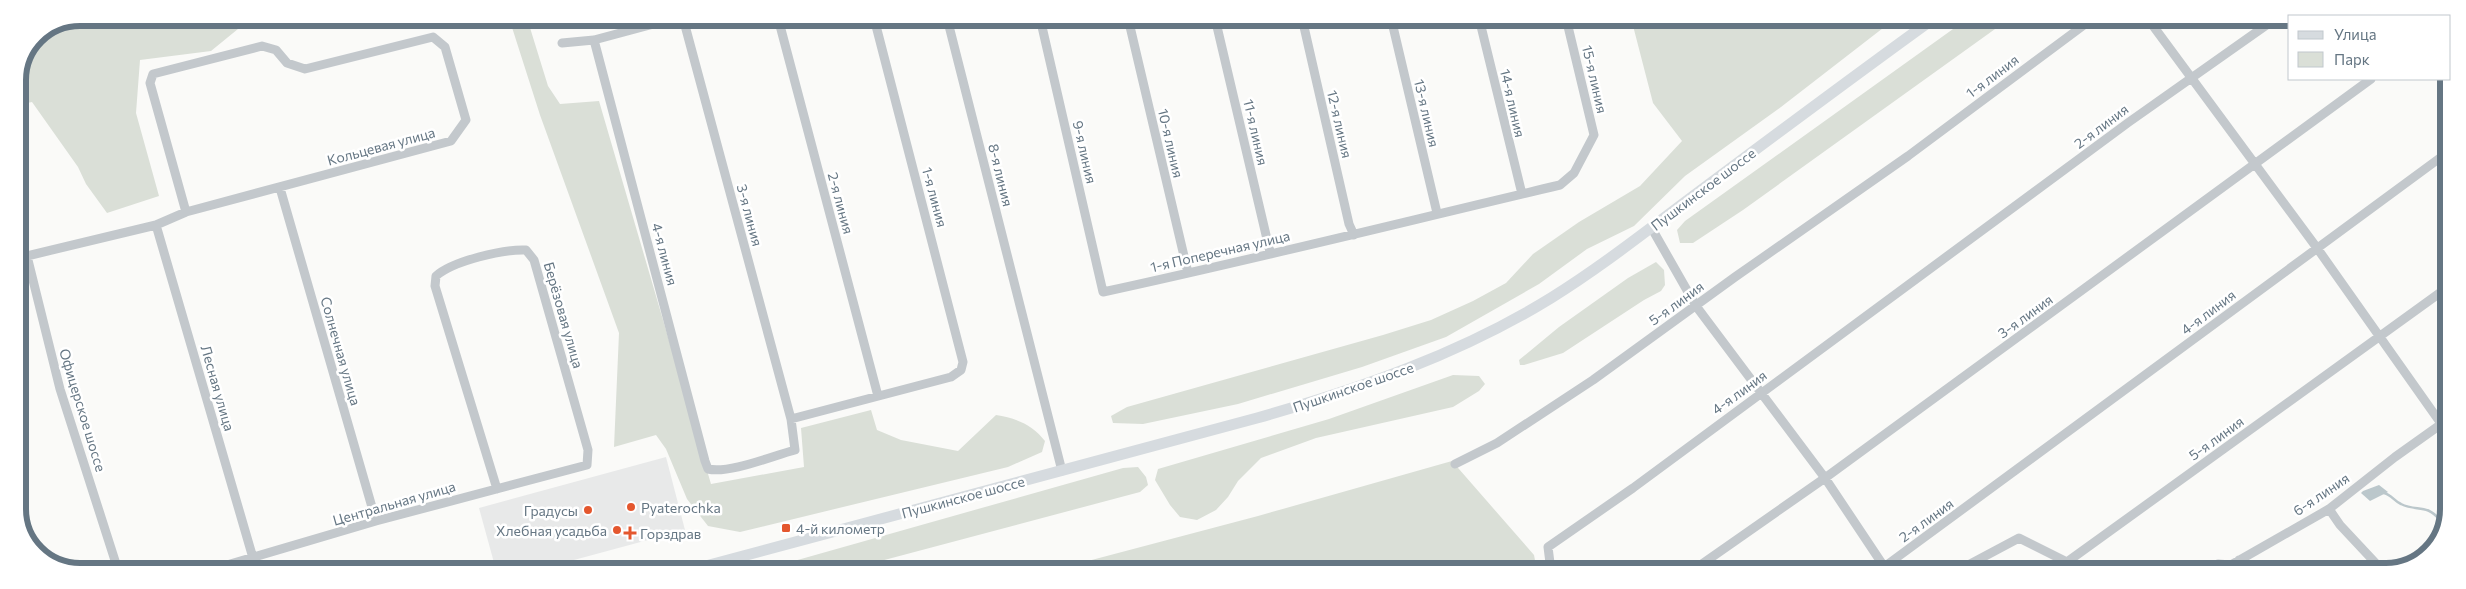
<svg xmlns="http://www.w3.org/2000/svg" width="2466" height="589" viewBox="0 0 2466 589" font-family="Commissioner,sans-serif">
  <rect width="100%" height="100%" fill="#fafaf8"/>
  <path fill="#e8e9e9" d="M666 457 685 530 537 570H496L479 508Z"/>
  <path fill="#dadfd7" d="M80 18H248L249 20 211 51 140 60 136 113 159 196 107 213 86 184 78 167 32 102 18 105V80L36 36Z
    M509 18H527L548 86 560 104 599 101 711 484 804 467 801 428 871 410 877 430 901 440 958 451 996 415C1016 418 1033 425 1045 441L1042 452 1008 467 740 532 708 526 687 499 666 449 656 435 614 447 619 333 540 115Z
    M1631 18H1896L1781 107 1685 176 1634 226 1587 249 1539 284 1446 337 1362 367 1238 404 1143 424 1113 423 1111 416 1127 407 1383 335 1431 320 1473 301 1506 283 1533 254 1579 222 1640 186 1682 141 1653 103Z
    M1967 19H2009L1743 210 1693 243H1680L1677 230 1685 221Z
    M1656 262 1664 270 1665 285 1661 291 1644 300 1563 353 1524 365H1520L1519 360 1559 327 1628 278Z
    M1453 375 1479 376 1485 384 1479 391 1453 407 1316 438 1261 458 1238 481 1228 497 1216 510 1197 520 1180 517 1170 505 1155 480 1158 469 1329 419Z
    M1452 461 1534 555 1537 571H1050L1258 516Z
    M1138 467 1146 477 1148 485 1140 492 843 571H769L794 561 1123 468Z"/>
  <path fill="#bbc7cb" d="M2379 485 2388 492 2370 501 2361 493 2363 491Z"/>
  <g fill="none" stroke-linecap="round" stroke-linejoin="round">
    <path stroke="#bbc7cb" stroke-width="2.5" d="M2384 493C2392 495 2394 501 2401 504 2417 512 2426 503 2440 520L2439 528 2441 532"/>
    <path stroke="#c3c8cc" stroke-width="9" d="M778 18 878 396
      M947 18 1062 471
      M1040 18 1103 292C1256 259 1407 221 1560 185L1574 173 1594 135 1566 18
      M1128 18 1188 273
      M1215 18 1270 252
      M1302 18 1349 224 1354 235
      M1391 18 1437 213
      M1479 18 1522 194
      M2148 19 2317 248 2447 432
      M594 40 705 461 708 469C729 474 772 456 795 450L791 419 683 18
      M562 43 594 40 676 18
      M280 188 376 521
      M156 225 253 558
      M1651 227 1696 306 1825 478 1887 571
      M791 419 951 377 961 370 963 362 874 18
      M1455 464 1497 443 1593 380 1735 277 1908 156 2092 19
      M2329 509 2340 525 2383 571
      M2239 560 2250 571
      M1884 567 2448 152
      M118 570 60 389 27 256 156 225 186 212 451 141 466 120 445 47 433 37 305 69 287 63 276 50 262 46 153 74 150 83 186 212
      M210 570 376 521 587 465 588 450 534 260 526 250C503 249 453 261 436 276L435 286 497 489
      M1551 571 1548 547 1633 488 2129 122 2275 19
      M1692 571 1825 478 2371 79
      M1957 571 2019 538 2067 562 2448 287
      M2199 571 2218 564 2231 565 2329 509 2395 457 2447 420"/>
    <path stroke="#d6dbdf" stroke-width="11" d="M687 571 1257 418C1359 389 1460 354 1551 298 1601 267 1649 229 1696 194 1775 135 1854 76 1933 19"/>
  </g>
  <g fill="#e4572e" stroke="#fff" stroke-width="2">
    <circle cx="631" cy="507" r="5"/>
    <circle cx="588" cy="510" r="5"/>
    <rect x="781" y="523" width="10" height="10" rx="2.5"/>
    <circle cx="617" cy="530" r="5"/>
    <path d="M627.5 525.5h5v5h5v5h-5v5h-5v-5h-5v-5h5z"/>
  </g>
  <g text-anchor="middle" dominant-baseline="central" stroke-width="5" stroke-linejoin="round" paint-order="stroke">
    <g font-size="14" fill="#657683" stroke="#fff">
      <text transform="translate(1992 76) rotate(-37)">1-я линия</text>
      <text transform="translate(1595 79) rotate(77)">15-я линия</text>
      <text transform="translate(1513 103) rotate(77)">14-я линия</text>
      <text transform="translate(1427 113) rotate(77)">13-я линия</text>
      <text transform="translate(1340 124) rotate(77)">12-я линия</text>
      <text transform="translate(2101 126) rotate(-37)">2-я линия</text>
      <text transform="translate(1256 132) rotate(77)">11-я линия</text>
      <text transform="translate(1171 143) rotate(77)">10-я линия</text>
      <text transform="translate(381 146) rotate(-15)">Кольцевая улица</text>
      <text transform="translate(1085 152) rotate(77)">9-я линия</text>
      <text transform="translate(1001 175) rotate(76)">8-я линия</text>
      <text transform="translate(1703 189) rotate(-37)">Пушкинское шоссе</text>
      <text transform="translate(935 197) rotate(75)">1-я линия</text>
      <text transform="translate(841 203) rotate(75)">2-я линия</text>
      <text transform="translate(750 215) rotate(75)">3-я линия</text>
      <text transform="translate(1220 251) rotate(-13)">1-я Поперечная улица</text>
      <text transform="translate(665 254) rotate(75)">4-я линия</text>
      <text transform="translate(1676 303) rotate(-36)">5-я линия</text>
      <text transform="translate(2208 312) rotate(-37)">4-я линия</text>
      <text transform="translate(564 315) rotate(74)">Берёзовая улица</text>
      <text transform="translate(2025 316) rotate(-36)">3-я линия</text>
      <text transform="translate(341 351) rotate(74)">Солнечная улица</text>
      <text transform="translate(1353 387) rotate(-19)">Пушкинское шоссе</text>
      <text transform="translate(218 388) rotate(74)">Лесная улица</text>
      <text transform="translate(1739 392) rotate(-36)">4-я линия</text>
      <text transform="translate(83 410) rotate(73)">Офицерское шоссе</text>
      <text transform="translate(2216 438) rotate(-36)">5-я линия</text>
      <text transform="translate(2321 494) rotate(-34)">6-я линия</text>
      <text transform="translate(963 497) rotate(-15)">Пушкинское шоссе</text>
      <text transform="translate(394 503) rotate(-16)">Центральная улица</text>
      <text transform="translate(1926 520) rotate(-36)">2-я линия</text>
    </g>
    <g font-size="14" fill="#657683" stroke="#fff" text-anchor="start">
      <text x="641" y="507">Pyaterochka</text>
      <text x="578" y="510" text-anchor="end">Градусы</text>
      <text x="796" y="528">4-й километр</text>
      <text x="607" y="530" text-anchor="end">Хлебная усадьба</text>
      <text x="640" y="533">Горздрав</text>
    </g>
  </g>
  <path d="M0 0H2466V589H0ZM80 26H2386A54 54 0 0 1 2440 80V509A54 54 0 0 1 2386 563H80A54 54 0 0 1 26 509V80A54 54 0 0 1 80 26Z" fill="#fff" fill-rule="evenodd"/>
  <path fill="none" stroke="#657683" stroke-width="6" d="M80 26H2386A54 54 0 0 1 2440 80V509A54 54 0 0 1 2386 563H80A54 54 0 0 1 26 509V80A54 54 0 0 1 80 26Z"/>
  <rect x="2288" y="15" width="162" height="65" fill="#ffffff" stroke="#c1c8cd"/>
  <rect x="2298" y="31" width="25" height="8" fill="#d6dbdf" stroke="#c1c8cd"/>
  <text x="2334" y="40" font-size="15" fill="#657683">Улица</text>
  <rect x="2298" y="52" width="25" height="15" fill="#dadfd7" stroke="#c1c8cd"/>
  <text x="2334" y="65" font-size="15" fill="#657683">Парк</text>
</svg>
